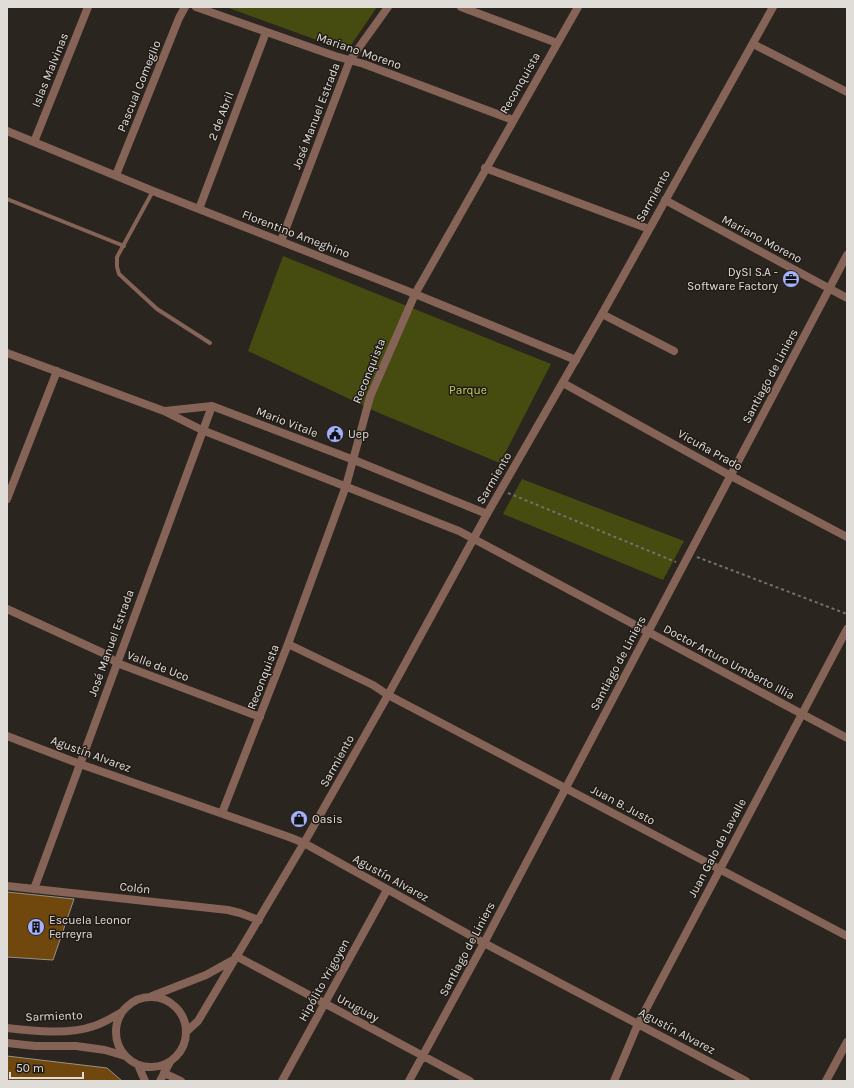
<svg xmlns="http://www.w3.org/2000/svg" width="854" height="1088" viewBox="0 0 854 1088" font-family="Karla,sans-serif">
  <rect width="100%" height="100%" fill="#2a251f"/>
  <path fill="#464b10" d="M226 7H377L347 51Z
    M283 256 551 364 500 463 379 413 248 351Z
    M522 479 684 541 663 580 503 514Z"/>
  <path fill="#70480e" stroke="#98918a" d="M7 892 74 899 53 960 7 957Z
    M7 1056 107 1068 122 1081H7Z"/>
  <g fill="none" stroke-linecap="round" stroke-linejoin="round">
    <path stroke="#75716c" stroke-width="2" stroke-dasharray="3 3" stroke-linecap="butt" d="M508 493 676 562
      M697 557 847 614"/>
    <path stroke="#856356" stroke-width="4" d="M153 191 117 257V267L119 274 157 309 210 343
      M7 199 124 246"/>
    <path stroke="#856356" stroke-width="8" d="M196 7 335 56 364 64 513 120
      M461 7 557 43
      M753 44 847 92
      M7 131 153 191 415 294 576 360
      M34 142 88 7
      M485 168 649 229
      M116 175 179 18 185 7
      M665 200 847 298
      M199 209 266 32
      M281 241 350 60 388 7
      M602 314 674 351
      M7 353 164 411 202 430 459 531 847 738
      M563 383 731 476 847 537
      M165 411 212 406 354 460 487 514
      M7 499 57 371
      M7 609 103 653 117 663 260 717
      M288 644 373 685 388 695 847 936
      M7 736 80 764 289 837 304 843 484 943 746 1081
      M222 813 288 644 346 486 370 397 415 294 578 7
      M34 889 212 406
      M236 956 470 1081
      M164 1073 181 1081
      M282 1081 387 890
      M409 1081 484 943 847 255
      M614 1081 638 1024 847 629"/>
    <path stroke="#856356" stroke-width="8" d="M7 886 228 910 240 913 259 920
      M152 996 206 975 233 960
      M116 1032a35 35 0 1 1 70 0a35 35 0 1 1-70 0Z
      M7 1028C33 1031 69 1035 94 1026 104 1023 113 1017 122 1012
      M186 1032 198 1021 304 843 388 695 487 514 602 314 773 7
      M7 1043 35 1046H76L105 1050 125 1056
      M138 1065 145 1081
      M160 1081 170 1062
      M826 1081 847 1042"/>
  </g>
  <defs>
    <g id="office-disc" transform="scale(0.9)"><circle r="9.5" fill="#a4b2fc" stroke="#211b16"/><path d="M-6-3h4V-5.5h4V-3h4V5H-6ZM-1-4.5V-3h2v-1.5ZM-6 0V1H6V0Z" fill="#111"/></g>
    <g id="civic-disc" transform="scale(0.9)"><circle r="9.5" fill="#a4b2fc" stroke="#211b16"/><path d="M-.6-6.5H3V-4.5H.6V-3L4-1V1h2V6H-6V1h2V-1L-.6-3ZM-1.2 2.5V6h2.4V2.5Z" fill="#111"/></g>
    <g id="shop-disc" transform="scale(0.9)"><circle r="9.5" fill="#a4b2fc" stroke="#211b16"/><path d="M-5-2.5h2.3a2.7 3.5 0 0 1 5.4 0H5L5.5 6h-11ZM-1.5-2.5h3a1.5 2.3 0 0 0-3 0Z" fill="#111"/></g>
    <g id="building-disc" transform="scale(0.9)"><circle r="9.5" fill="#a4b2fc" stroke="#211b16"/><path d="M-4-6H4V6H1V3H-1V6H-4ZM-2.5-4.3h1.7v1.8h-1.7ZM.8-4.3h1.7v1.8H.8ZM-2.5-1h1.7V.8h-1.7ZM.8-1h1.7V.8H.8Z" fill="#111"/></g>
  </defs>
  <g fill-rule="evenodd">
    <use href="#office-disc" x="791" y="279"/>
    <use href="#civic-disc" x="335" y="434"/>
    <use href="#shop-disc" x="299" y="819"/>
    <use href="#building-disc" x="36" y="927"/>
  </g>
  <g text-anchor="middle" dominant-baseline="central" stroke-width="3" stroke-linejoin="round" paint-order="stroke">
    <g font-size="12" fill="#e0dcd8" stroke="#211b16">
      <text transform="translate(359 51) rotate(19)">Mariano Moreno</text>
      <text transform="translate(50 70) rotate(-68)">Islas Malvinas</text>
      <text transform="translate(520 83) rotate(-60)">Reconquista</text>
      <text transform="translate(139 86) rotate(-68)">Pascual Comeglio</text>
      <text transform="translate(221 116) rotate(-69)">2 de Abril</text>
      <text transform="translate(316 116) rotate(-69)">José Manuel Estrada</text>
      <text transform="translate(653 196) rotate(-61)">Sarmiento</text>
      <text transform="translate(296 234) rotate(21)">Florentino Ameghino</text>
      <text transform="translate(762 239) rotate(28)">Mariano Moreno</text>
      <text transform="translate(369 371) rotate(-68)">Reconquista</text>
      <text transform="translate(770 376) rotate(-62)">Santiago de Liniers</text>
      <text transform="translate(287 422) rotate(21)">Mario Vitale</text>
      <text transform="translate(710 450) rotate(29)">Vicuña Prado</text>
      <text transform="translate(494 478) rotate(-60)">Sarmiento</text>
      <text transform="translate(111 643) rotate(-70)">José Manuel Estrada</text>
      <text transform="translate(729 662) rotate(28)">Doctor Arturo Umberto Illia</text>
      <text transform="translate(618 663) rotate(-62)">Santiago de Liniers</text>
      <text transform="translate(158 666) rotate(21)">Valle de Uco</text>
      <text transform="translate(263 677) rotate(-69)">Reconquista</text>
      <text transform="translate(91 754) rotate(20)">Agustín Alvarez</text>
      <text transform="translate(337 761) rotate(-61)">Sarmiento</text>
      <text transform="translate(623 805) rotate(28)">Juan B. Justo</text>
      <text transform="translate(717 848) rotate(-62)">Juan Galo de Lavalle</text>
      <text transform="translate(391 878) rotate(29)">Agustín Alvarez</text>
      <text transform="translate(135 888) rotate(6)">Colón</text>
      <text transform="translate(467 949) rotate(-62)">Santiago de Liniers</text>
      <text transform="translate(324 980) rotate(-61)">Hipólito Yrigoyen</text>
      <text transform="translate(358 1008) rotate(28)">Uruguay</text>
      <text transform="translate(54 1016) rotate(-2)">Sarmiento</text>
      <text transform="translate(677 1031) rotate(28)">Agustín Alvarez</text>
    </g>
    <g font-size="12" fill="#e0dcd8" stroke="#211b16" text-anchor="start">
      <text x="778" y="272" text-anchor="end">DySI S.A -<tspan x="778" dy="14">Software Factory</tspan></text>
      <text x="348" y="434">Uep</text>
      <text x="312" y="819">Oasis</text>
      <text x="49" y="920">Escuela Leonor<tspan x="49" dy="14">Ferreyra</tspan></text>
    </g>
    <g font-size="12" fill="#c9d361" stroke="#211b16">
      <text x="468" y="390">Parque</text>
    </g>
  </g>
  <rect width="854" height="1088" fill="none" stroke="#e0dcd8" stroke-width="16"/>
  <path d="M10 1072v6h73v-6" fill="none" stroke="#e0dcd8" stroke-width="2"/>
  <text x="16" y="1072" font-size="12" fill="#e0dcd8" stroke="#211b16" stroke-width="3" paint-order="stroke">50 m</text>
</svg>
